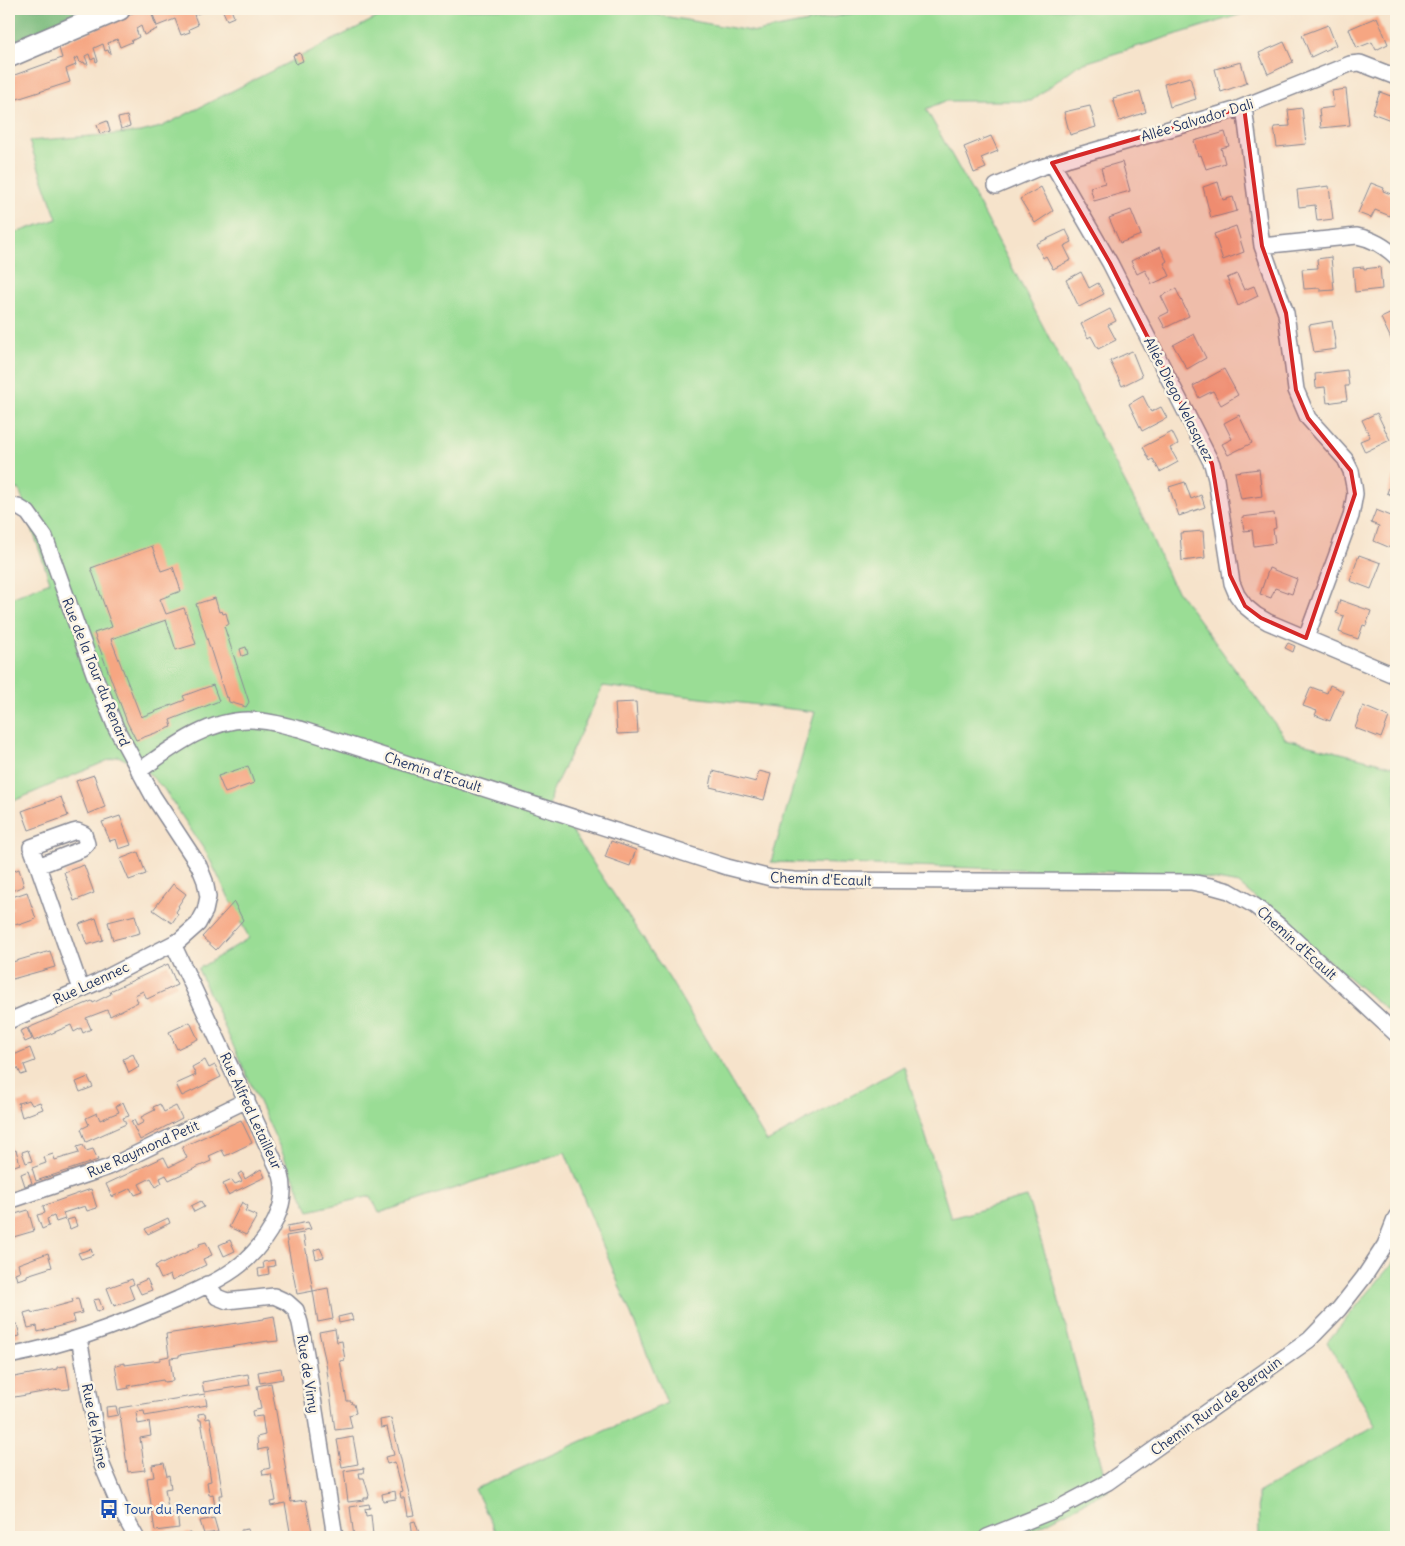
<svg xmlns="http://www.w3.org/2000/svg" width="1405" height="1546" viewBox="0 0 1405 1546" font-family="Delius,sans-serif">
  <rect width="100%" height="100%" fill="#fcf5e5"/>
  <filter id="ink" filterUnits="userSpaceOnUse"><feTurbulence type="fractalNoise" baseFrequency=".02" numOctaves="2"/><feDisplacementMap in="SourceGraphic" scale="10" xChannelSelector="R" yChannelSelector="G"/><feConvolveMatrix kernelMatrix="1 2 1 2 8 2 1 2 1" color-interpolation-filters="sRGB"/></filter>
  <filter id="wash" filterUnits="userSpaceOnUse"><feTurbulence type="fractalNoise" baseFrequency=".0096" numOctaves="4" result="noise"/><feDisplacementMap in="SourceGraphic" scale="20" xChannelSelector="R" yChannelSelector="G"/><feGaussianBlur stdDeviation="1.12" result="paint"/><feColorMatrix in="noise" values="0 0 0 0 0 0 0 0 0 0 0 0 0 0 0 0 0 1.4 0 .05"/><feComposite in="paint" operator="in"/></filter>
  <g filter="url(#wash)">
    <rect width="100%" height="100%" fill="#f6e3cb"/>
    <path fill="#9add95" stroke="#5a867a" d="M394 9H623L756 32 875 9H1258L1078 65 1031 101H945L926 109 979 204 1142 515 1171 582 1286 739 1396 767V1018L1239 884 1184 874 771 862 815 712 603 686 551 794 548 815 568 825 669 978 767 1142 904 1066 951 1218 1027 1197 1054 1282 1108 1490 1018 1537H498L475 1489 667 1403 565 1152 379 1213 371 1196 309 1211 198 969 249 938 207 854 164 789 144 769 118 756 9 803V599L50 582 19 489 9 491V235L57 219 29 141 141 132 161 127Z
      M1396 1259V1537H1259L1258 1493 1376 1425 1327 1342Z"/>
    <path fill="#7bbc7e" stroke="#4b766e" d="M9 9H90L9 43Z"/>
    <g id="blocks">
      <path fill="#f6a682" d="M142 9H150L157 29 144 35 141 26 136 29 139 37 131 41 132 42 120 47 117 39 108 43 111 53H109L108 50 105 51 103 44 94 48 98 61 96 62 95 58 91 60 89 54 85 56 88 64H85L84 62 80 63 78 57 74 59 76 65 66 69 70 82 11 101 13 109 9 110V77L62 58 58 45Z
        M151 9H171L174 15 183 10V9H210L194 15 198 25 189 29 190 32 181 35 175 19 157 26Z
        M222 9H231L234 17 227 20Z
        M1377 17 1388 44 1376 50 1372 42 1357 48 1349 29Z
        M1328 25 1336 45 1311 57 1302 35Z
        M1284 42 1293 62 1268 74 1259 53Z
        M300 53 303 61 296 64 293 55Z
        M1241 62 1247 83 1221 92 1215 69Z
        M1190 77 1196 99 1170 107 1164 84Z
        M1346 89 1350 125 1321 128 1319 109 1334 107 1332 91Z
        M1140 91 1146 112 1120 121 1113 98Z
        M1380 92 1396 98V122L1372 113Z
        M1090 106 1096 127 1070 135 1064 112Z
        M1302 108 1306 144 1277 147 1274 127 1290 126 1288 110Z
        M127 116 130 126 121 129 118 118Z
        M107 121 110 131 100 134 97 125Z
        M1225 132 1229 146 1221 148 1225 163 1206 169 1201 155 1198 156 1194 141Z
        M991 136 998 151 981 158 986 168 974 173 964 147Z
        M1122 162 1130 191 1094 201 1090 187 1105 183 1101 168Z
        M1218 182 1223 200 1233 197 1237 211 1211 218 1203 187Z
        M1371 183 1384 188 1383 191 1396 196 1390 216 1375 210 1371 218 1358 213Z
        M1329 186 1333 219 1317 221 1315 205 1299 207 1297 190Z
        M1041 187 1053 211 1035 223 1020 199Z
        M1131 210 1141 235 1120 243 1109 218Z
        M1236 226 1244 252 1223 260 1214 234Z
        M1066 230 1072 242 1064 246 1071 260 1053 269 1046 256 1043 258 1036 244Z
        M1160 247 1167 261 1164 263 1170 276 1152 284 1145 270 1137 274 1131 261Z
        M1331 257 1334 290 1320 291V288L1304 289 1302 269 1318 268 1317 259Z
        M1364 267V269L1380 267 1382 289 1355 292 1353 268Z
        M1081 272 1089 288 1098 283 1104 294 1079 307 1066 280Z
        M1237 274 1244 290 1254 286 1258 296 1238 306 1227 278Z
        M1176 289 1189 316 1165 328 1159 317 1169 312 1161 296Z
        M1110 309 1116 321 1108 325 1116 340 1098 349 1091 336 1088 338 1081 324Z
        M1396 311V342L1393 343 1381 318Z
        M1332 321 1336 349 1314 352 1309 325Z
        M1194 334 1206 358 1187 369 1173 345Z
        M1132 351 1142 376 1122 386 1110 361Z
        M1224 369 1238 395 1221 405 1213 391 1199 398 1193 386Z
        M1347 370 1349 386H1345L1347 400 1327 403 1325 387 1316 388 1315 374Z
        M1143 396 1151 412 1161 407 1167 418 1142 431 1129 404Z
        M1377 413 1390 440 1365 452 1360 441 1370 437 1362 420Z
        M1239 415 1252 443 1228 455 1222 444 1232 439 1224 423Z
        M1172 432 1178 444 1170 448 1178 462 1160 472 1153 459 1150 461 1143 447Z
        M1259 469 1262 496 1241 499 1235 472Z
        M1396 474V497L1387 493 1393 477H1395Z
        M1185 482 1191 499 1201 495 1205 507 1179 516 1169 487Z
        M1376 510 1396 518V539L1393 549 1374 541 1379 526 1371 523Z
        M1274 513 1276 528 1273 529 1275 543 1254 546 1252 530 1244 531 1242 517Z
        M1203 531 1205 558 1182 561 1180 533Z
        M152 546 161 571 173 567 181 591 160 599 166 614 184 608 196 644 176 650 166 620 111 639 141 717 185 700 183 696 213 685 219 701 170 720 172 727 136 740 127 722 94 633 112 627 91 568Z
        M1359 555 1381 563 1371 589 1350 581Z
        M1269 568 1297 579 1292 594 1275 588 1271 598 1260 594Z
        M215 598 219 612 222 611 223 614 226 613 229 624 224 626 249 702 246 707 229 702 228 697 226 698 196 604Z
        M1340 600 1371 611 1366 626 1363 625 1358 639 1339 632 1344 616 1336 613Z
        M1288 643 1295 646 1293 652 1285 648Z
        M246 647 248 654 242 656 240 649Z
        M1330 685 1343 691 1330 721 1315 715 1317 711 1303 706 1311 687 1327 693Z
        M636 702 638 733 617 734 615 703Z
        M1363 706 1389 717 1381 738 1355 728Z
        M248 766 254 783 225 793 218 776Z
        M713 771 756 782 759 771 771 774 764 800 710 787Z
        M94 775 105 807 88 814 76 781Z
        M61 797 68 816 29 830 22 811Z
        M120 816 131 845 119 849 116 839 110 841 102 822Z
        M611 841 636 850 630 866 605 857Z
        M138 852 146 874 129 880 120 859Z
        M84 865 94 893 74 901 64 872Z
        M19 869 24 886 9 892V873Z
        M173 884 186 894 178 906 179 907 176 912 178 914 172 923 153 910Z
        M27 892 36 919 19 925 18 923 13 925 9 912V910L13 908 9 898Z
        M234 902 243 920 216 950 202 937Z
        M135 915 140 933 113 940 108 922Z
        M96 918 103 940 87 945 79 924Z
        M50 951 55 967 9 980V963Z
        M168 964 177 985 147 999 143 991 135 995 138 1002 110 1016 107 1010 86 1018 91 1029 83 1033 81 1028 74 1032 71 1025 34 1041 28 1028 92 1001 93 1003 111 994 110 991Z
        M190 1022 198 1039 177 1049 169 1032Z
        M27 1028 32 1039 25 1042 20 1031Z
        M30 1048 35 1061 24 1065 27 1073 21 1075 18 1068 9 1071V1057Z
        M133 1054 139 1067 129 1073 123 1059Z
        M205 1060 209 1068 215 1065 221 1077 182 1096 176 1084 196 1075 192 1067Z
        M88 1077 93 1087 80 1092 76 1082Z
        M29 1100 32 1105 40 1102 43 1109 22 1117 18 1103Z
        M123 1102 129 1116 123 1118 126 1124 86 1142 81 1129 89 1125 86 1118 97 1113 100 1120 119 1112 116 1106Z
        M160 1104 164 1112 176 1106 182 1118 140 1140 131 1121 134 1120 137 1126 144 1122 141 1117 155 1110 153 1107Z
        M241 1120 252 1143 225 1156 222 1150 209 1156 211 1161 169 1180 166 1175 160 1178 162 1183 156 1187 151 1178 139 1184 143 1192 135 1195 131 1188 112 1197 106 1184 164 1157 169 1167 187 1158 182 1147Z
        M10 1145 12 1152 16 1150 20 1164 9 1168V1146Z
        M83 1145 86 1151 93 1149 98 1160 36 1181 32 1168 46 1163 44 1157 53 1154 55 1160 79 1153 77 1147Z
        M28 1150 32 1161 26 1163 22 1152Z
        M261 1169 265 1177 228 1195 223 1184 232 1180 235 1184 242 1181 238 1174 242 1172 245 1179Z
        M28 1171 32 1183 25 1186 21 1174Z
        M91 1189 97 1208 87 1211 85 1206 63 1213 65 1219 56 1222 54 1216 47 1219 49 1226 42 1229 37 1215 45 1213 43 1206Z
        M201 1201 204 1207 194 1212 191 1206Z
        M242 1202 248 1206 245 1211 257 1216 246 1235 229 1227Z
        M28 1210 34 1231 10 1238 9 1216Z
        M74 1218 77 1226 70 1229 67 1220Z
        M168 1218 170 1223 148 1234 145 1229Z
        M308 1222 311 1229 288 1233 287 1226Z
        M303 1233 313 1291 297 1294 286 1236Z
        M230 1240 235 1251 224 1256 219 1245Z
        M206 1242 212 1255 203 1259 206 1265 172 1281 170 1275 161 1279 155 1266 161 1262 162 1264 200 1246 199 1244Z
        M320 1248 324 1257 316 1259 314 1250Z
        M91 1249 93 1255 81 1259 78 1253Z
        M48 1253 52 1267 27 1275V1277L17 1280 15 1273 20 1271 18 1264Z
        M274 1260 275 1266 268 1267 269 1274 259 1276 258 1269 264 1268 263 1262Z
        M132 1279 134 1284 129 1286 134 1299 114 1306 107 1288Z
        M147 1279 152 1290 141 1294 136 1284Z
        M328 1288 333 1319 318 1322 313 1291Z
        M78 1298 82 1313 73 1315 75 1322 38 1332 37 1326 28 1328 24 1313 31 1311 32 1313 73 1302 72 1299Z
        M99 1299 103 1310 97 1312 93 1300Z
        M351 1314 353 1320 339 1323 338 1317Z
        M274 1316 278 1341 268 1342V1341L179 1355V1357L170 1358 173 1381 164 1382 163 1380 128 1386 129 1388 119 1390 115 1365 125 1363V1365L160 1360V1358L169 1356 166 1334 264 1319V1318Z
        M17 1324 20 1336 9 1338V1326Z
        M335 1329 337 1342 342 1341 345 1360 340 1361 347 1401H351L352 1404H354L356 1413 349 1415 352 1428 335 1430 326 1363 319 1332Z
        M66 1366 70 1389 60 1390V1389L9 1398V1378L57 1369V1367Z
        M281 1368 283 1379 260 1383 258 1372Z
        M248 1374 250 1385 204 1392 202 1382Z
        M271 1383 282 1446 291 1502 306 1500 313 1537H291L285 1503 271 1506 270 1502 276 1501 271 1474 263 1475 262 1470 270 1468 267 1448 258 1450 257 1437 265 1435 262 1416 253 1417 252 1411 261 1409 257 1386Z
        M205 1394 207 1405 145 1416 144 1411 136 1412 138 1424 149 1422 151 1436 140 1438 145 1470 128 1472 119 1408Z
        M116 1406 118 1415 107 1417 106 1407Z
        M205 1413 206 1419 210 1418 223 1495H219L220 1506 215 1507 213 1494 209 1495 207 1482 211 1481 201 1420H199L198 1414Z
        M391 1418 393 1426 414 1515 407 1516 404 1498H401L400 1493 403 1492 395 1462 387 1464 385 1457 394 1455 387 1427 381 1428 380 1420Z
        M353 1437 358 1464 342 1467 337 1440Z
        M164 1463 167 1476 169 1475 171 1488 165 1489 169 1515 177 1514 179 1528 155 1531 147 1478 154 1477 152 1465Z
        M364 1468 363 1473H359L360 1478H364L369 1495 368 1498H364V1500L348 1502 344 1471Z
        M395 1491 396 1499 383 1501 382 1494Z
        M369 1504 370 1508 365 1509 366 1516 371 1515 373 1535H377L378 1537H354L350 1507Z
        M214 1518 218 1532 204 1534 200 1521Z
        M415 1521 419 1533 420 1537H413L411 1522Z
        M248 1529 249 1537H243L241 1530Z
        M190 1533 191 1537H171V1536Z"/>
    </g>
  </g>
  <g filter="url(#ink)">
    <use href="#blocks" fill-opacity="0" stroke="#888994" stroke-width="1"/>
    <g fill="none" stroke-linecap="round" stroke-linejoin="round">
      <g stroke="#888994" stroke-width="18">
        <path id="street" d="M1244 107 1262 246 1286 313 1296 390 1308 418 1345 459 1351 471 1354 486 1355 494 1351 516 1306 638
          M1052 163 1110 263 1212 464 1216 479 1232 583 1237 595 1245 606 1256 615 1268 622 1396 676
          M996 186 1036 169 1069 158 1235 110 1350 64 1360 63 1396 77
          M1262 246 1357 236C1372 239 1385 246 1396 257
          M9 505 18 507 28 513 45 537 96 679 116 728 153 796 199 866 205 881 208 897 205 911 198 924 180 940 98 982 9 1021
          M139 771C171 748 208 719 250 720 267 720 283 725 300 729L727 867 771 878 795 880 1191 882 1211 886 1229 891 1255 906 1282 928 1396 1034
          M38 866 82 849 87 844 84 834 77 831 73 832 31 847 38 866 81 989
          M9 1201 109 1167 247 1100
          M207 1284 217 1297 227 1301 274 1296 287 1302 296 1310 300 1323 306 1354 335 1537
          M79 1338 102 1465 121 1510 136 1537
          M9 1356C67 1345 124 1323 178 1299 201 1288 228 1277 247 1259 268 1239 290 1205 281 1175L173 944
          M987 1537 1057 1509 1108 1482 1309 1340 1339 1309 1364 1277 1385 1245 1396 1217"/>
      </g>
      <g stroke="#888994" stroke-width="25">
        <path id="secondary" d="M9 56 119 9"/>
      </g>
      <use href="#street" stroke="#fff" stroke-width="15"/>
      <use href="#secondary" stroke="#fff" stroke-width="22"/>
    </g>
  </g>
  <path fill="#d62828" fill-opacity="0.2" stroke="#d62828" stroke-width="4" stroke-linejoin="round" d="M1244 107 1262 246 1286 313 1296 390 1308 418 1351 471 1355 494 1306 638 1261 618 1245 606 1230 575 1212 464 1110 263 1052 163Z"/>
  <defs>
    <g id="bus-bare" transform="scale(1.5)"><path d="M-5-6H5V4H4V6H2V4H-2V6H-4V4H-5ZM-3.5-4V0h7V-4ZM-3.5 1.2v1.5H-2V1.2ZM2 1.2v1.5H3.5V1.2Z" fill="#1a4fb4" stroke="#fcf5e5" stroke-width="2.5" paint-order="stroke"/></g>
  </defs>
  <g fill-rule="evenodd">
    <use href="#bus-bare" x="109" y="1509"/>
  </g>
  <g text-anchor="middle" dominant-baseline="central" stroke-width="5" stroke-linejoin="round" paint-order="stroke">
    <g font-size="14" fill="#1b2f5e" stroke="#fcf5e5">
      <text transform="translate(1197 120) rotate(-17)">Allée Salvador Dali</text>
      <text transform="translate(1179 399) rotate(63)">Allée Diego Velasquez</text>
      <text transform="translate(96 672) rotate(68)">Rue de la Tour du Renard</text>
      <text transform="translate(433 772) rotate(18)">Chemin d'Ecault</text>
      <text transform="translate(821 879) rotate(2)">Chemin d'Ecault</text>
      <text transform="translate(1297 943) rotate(42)">Chemin d'Ecault</text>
      <text transform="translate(91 983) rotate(-25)">Rue Laennec</text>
      <text transform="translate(251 1111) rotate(65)">Rue Alfred Letailleur</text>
      <text transform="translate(143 1149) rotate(-24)">Rue Raymond Petit</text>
      <text transform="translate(308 1374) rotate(81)">Rue de Vimy</text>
      <text transform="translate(1216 1406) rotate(-36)">Chemin Rural de Berquin</text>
      <text transform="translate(95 1426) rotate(79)">Rue de l'Aisne</text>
    </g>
    <g font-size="14" fill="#164399" stroke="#fcf5e5" text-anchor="start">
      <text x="124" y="1509">Tour du Renard</text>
    </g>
  </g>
  <rect width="1405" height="1546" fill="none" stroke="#fcf5e5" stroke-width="30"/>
</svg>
